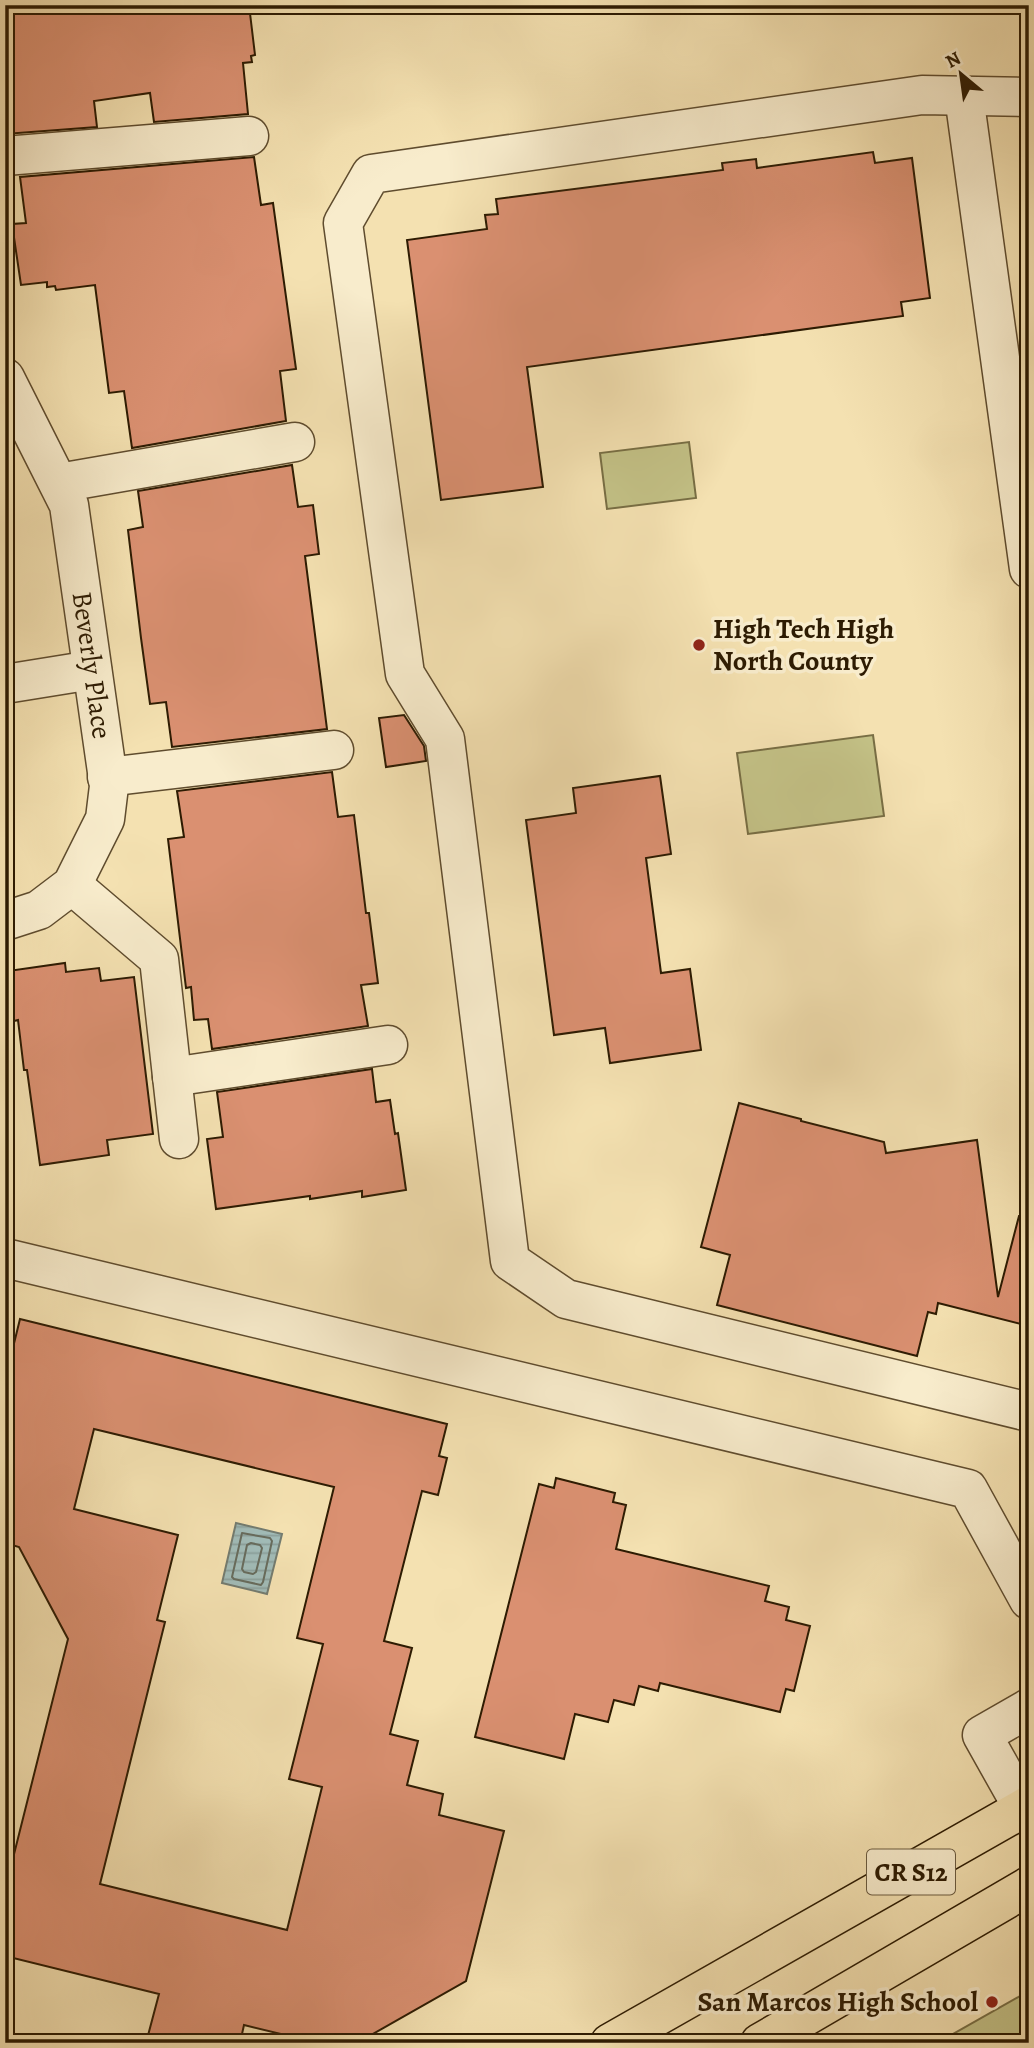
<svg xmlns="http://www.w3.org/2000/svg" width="1034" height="2048" viewBox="0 0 1034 2048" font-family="Alegreya,serif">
  <defs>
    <pattern id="water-rules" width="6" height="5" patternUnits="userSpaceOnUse" patternTransform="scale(1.75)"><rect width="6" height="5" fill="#a1bbb7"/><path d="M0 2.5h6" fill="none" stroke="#8ba09c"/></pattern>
  </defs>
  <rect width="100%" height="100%" fill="#f4e1b1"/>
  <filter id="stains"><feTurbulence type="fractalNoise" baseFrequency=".00286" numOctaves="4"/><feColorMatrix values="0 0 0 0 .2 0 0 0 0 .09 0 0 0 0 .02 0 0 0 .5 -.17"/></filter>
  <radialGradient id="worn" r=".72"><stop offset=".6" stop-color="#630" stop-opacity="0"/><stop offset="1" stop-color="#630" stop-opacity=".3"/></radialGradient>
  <path fill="#c3c186" stroke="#786e44" stroke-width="2" d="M689 442 696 498 607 509 600 453Z
    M873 735 884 816 748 834 737 753Z
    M1029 1991V2043H937Z"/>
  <path fill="url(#water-rules)" stroke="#737b6f" stroke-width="2" d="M236 1523 282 1534 267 1594 222 1583Z"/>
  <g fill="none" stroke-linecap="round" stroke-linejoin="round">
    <path stroke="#676b5c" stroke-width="2" d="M242 1533 270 1538 272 1541 263 1582 261 1585 234 1579 232 1577Z
      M251 1543 260 1545 262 1548 256 1572 253 1574 244 1572 242 1569 247 1545Z"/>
  </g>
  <path fill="#da9071" stroke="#2d1b02" stroke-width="2" fill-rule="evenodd" d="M5 5H69L70 10 110 5H249L255 55 251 56 252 62 243 63 248 114 154 122 150 93 94 101 97 127 5 134Z
    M873 152 875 163 912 158 930 298 901 302 903 316 527 367 543 487 441 500 407 240 487 229 485 215 498 214 496 199 723 170 722 163 756 159 757 168Z
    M254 157 261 205 273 203 296 369 280 371 286 421 132 448 124 391 109 393 95 285 56 290 55 286 47 287V282L21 285 12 224 26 223 20 177Z
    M292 465 298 507 313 505 319 554 305 556 327 729 172 747 166 702 150 704 141 638 128 530 143 527 138 491Z
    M404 715 424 746 426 761 386 767 379 718Z
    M332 772 338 817 354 815 366 913H369L378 983 361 985 368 1026 212 1049 208 1019 194 1020 191 987 186 988 168 839 184 837 177 791Z
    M660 776 671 854 646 858 661 973 690 969 701 1050 610 1063 605 1028 554 1035 526 820 576 813 573 788Z
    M65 963 66 972 99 968 101 981 134 977 153 1134 107 1140 109 1155 40 1165 27 1070H24L18 1020 14 1021 8 971Z
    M372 1069 376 1102 390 1100 395 1134 398 1133 406 1190 362 1197V1191L310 1199V1196L216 1209 207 1139 223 1137 217 1092Z
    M739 1103 801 1119V1121L884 1142 886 1153 977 1140 998 1297 1019 1216 1029 1217V1326L938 1303 936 1314 928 1312 917 1356 717 1305 730 1255 701 1247Z
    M20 1319 447 1424 439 1456 447 1458 438 1495 422 1491 384 1641 412 1648 390 1734 418 1741 407 1785 443 1794 439 1815 504 1831 466 1981 357 2043H318L244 2025 240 2043H146L159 1994 5 1956V1890L68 1639 19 1547 5 1543V1380ZM94 1429 334 1487 297 1638 323 1644 289 1779 322 1787 287 1930 100 1884 165 1622 157 1620 178 1535 74 1509Z
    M556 1478 615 1493 613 1502 626 1505 616 1549 769 1586 765 1601 789 1607 786 1620 810 1626 794 1691 786 1689 780 1712 660 1683 658 1691 639 1686 634 1705 614 1700 608 1722 575 1714 564 1759 475 1737 539 1484 554 1488Z"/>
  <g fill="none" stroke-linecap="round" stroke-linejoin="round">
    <g stroke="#5f4c2e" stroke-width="41">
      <g id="minor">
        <path d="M964 96 1029 569"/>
        <path d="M1029 97 922 95 371 174 343 223 405 674 445 739 510 1261 566 1299 1029 1412"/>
        <path d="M5 156 249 136"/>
        <path id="s1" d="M5 378 69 505 109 786 105 819 72 885 39 910 5 921"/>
        <path d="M59 483 295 442"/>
        <path d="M5 684 92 670"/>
        <path d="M107 777 334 750"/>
        <path d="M72 885 159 959 179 1139"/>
        <path d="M172 1077 388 1045"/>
        <path d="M5 1258 968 1489 1029 1600"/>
        <path d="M1023 1808 982 1735 1029 1708"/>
      </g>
    </g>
    <g stroke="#2d1b02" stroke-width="41">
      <path id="major" d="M610 2043 1029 1805
        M760 2043 1029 1886"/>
    </g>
    <use href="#minor" stroke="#f8eccc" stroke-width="38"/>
    <use href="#major" stroke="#f4e1b1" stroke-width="38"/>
  </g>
  <g fill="#8f2418" stroke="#f8eccc" stroke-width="2.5">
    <circle cx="699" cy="645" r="7"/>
    <circle cx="992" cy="2002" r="7"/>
  </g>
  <g text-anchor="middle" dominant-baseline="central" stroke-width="7" stroke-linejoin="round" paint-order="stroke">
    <rect fill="#f8eccc" stroke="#6a5a3f" stroke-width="2" x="867" y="1849.5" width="88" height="45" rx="5"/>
    <g font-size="26" font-weight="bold" fill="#2d1b02">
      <text x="911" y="1872">CR S12</text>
    </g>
    <g font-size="28" font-weight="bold" fill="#2d1b02" stroke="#f8eccc" text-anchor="start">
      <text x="713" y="629">High Tech High<tspan x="713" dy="32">North County</tspan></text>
      <text x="978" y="2002" text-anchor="end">San Marcos High School</text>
    </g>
    <g font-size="28" fill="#2d1b02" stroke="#f8eccc">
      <text stroke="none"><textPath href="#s1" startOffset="304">Beverly Place</textPath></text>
    </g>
  </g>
  <rect width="1034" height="2048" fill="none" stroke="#f4e1b1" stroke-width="28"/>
  <rect x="7" y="7" width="1020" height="2034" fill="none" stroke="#2d1b02" stroke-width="3.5"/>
  <rect x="14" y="14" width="1006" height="2020" fill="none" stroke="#2d1b02" stroke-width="2"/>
  <g transform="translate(961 74) rotate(331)" stroke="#f8eccc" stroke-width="5" paint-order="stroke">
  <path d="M0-5L12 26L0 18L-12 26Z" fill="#2d1b02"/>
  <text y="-10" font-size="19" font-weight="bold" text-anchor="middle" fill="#2d1b02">N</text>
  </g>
  <rect width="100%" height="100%" filter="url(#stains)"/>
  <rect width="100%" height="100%" fill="url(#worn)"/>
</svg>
